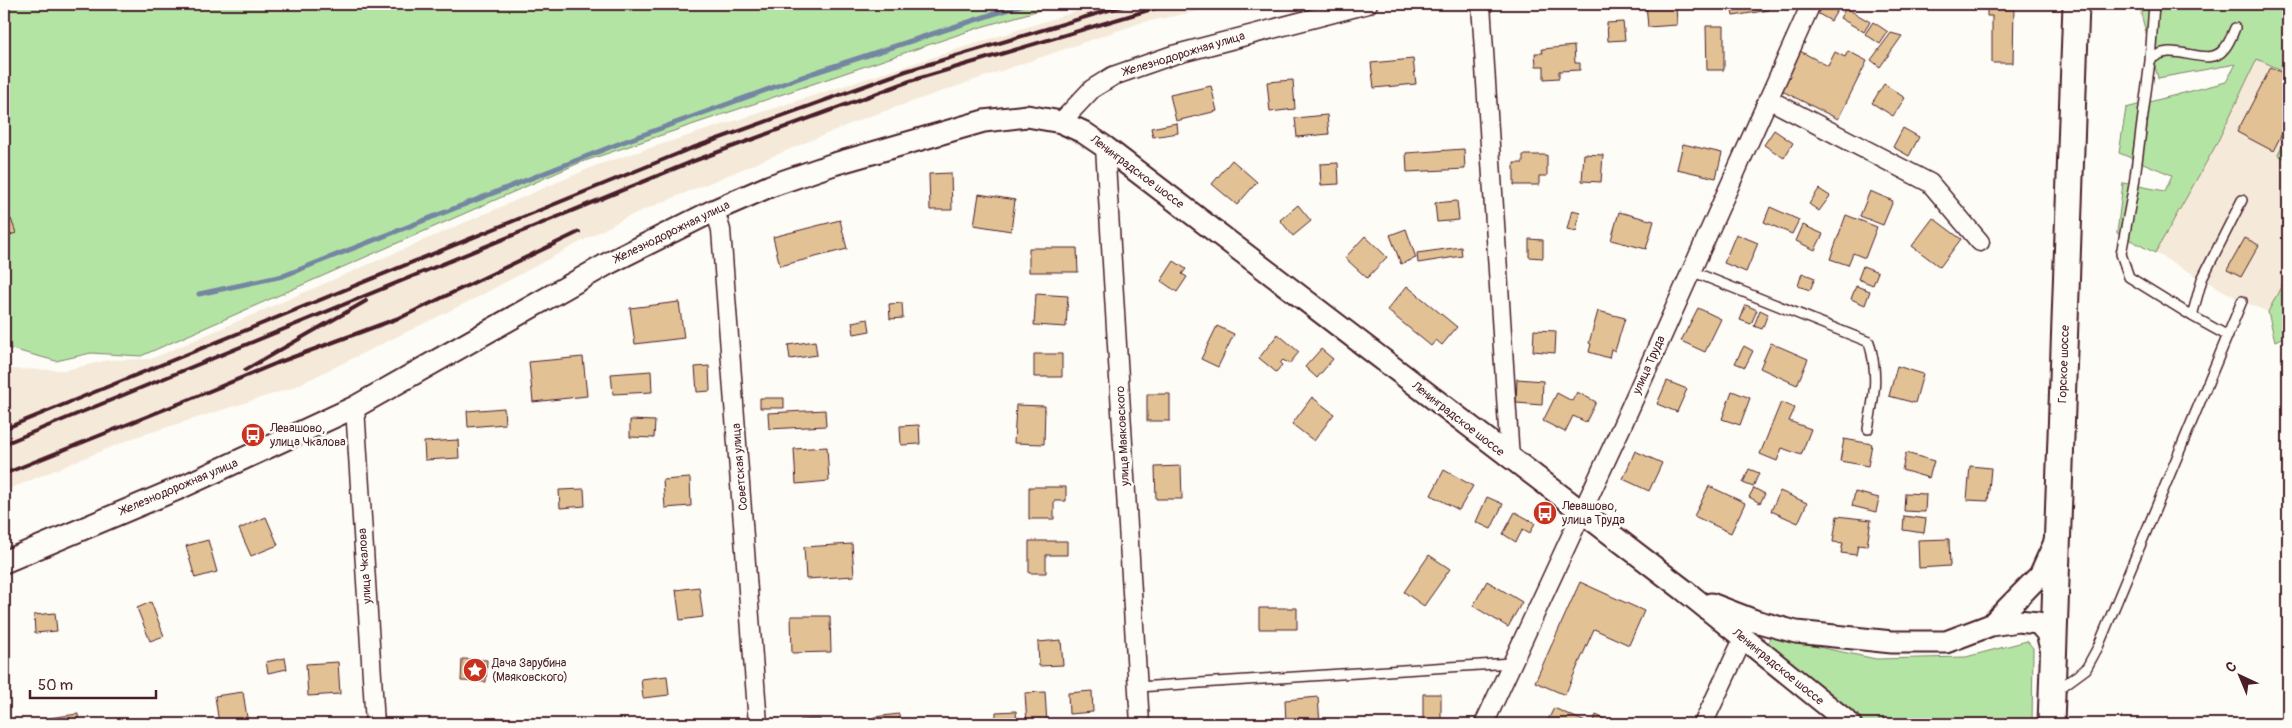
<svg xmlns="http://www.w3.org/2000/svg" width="2292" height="728" viewBox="0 0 2292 728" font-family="Pangolin,sans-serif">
  <rect width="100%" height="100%" fill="#fdfcf7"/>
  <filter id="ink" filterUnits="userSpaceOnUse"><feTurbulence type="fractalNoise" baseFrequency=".02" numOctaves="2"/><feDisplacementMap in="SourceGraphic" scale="10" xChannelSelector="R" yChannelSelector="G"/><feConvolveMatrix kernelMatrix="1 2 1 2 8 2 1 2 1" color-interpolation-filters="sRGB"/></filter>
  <g filter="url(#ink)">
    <path fill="#f5ead9" d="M1099 4H1232L1140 23 862 119 625 218 478 297 292 388 136 437 4 491V369L66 370 108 360 151 359 597 165Z
      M2257 58 2288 73V134L2278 155 2288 160V273L2268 312 2242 301 2155 253 2216 145Z"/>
    <path fill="#b4e4a4" stroke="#7f8268" d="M4 4H1060L981 27 579 163 141 356 91 353 56 361 4 347Z
      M2143 4H2288V73L2257 59 2216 145 2155 253 2117 233 2123 183 2165 191 2172 175 2119 153 2126 108 2226 82 2236 64 2158 78 2141 14Z
      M2288 134V160L2278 155Z
      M2288 273V335L2275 341 2268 312Z
      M1770 637 1876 659 1966 657 2027 641 2033 648 2032 724H1867L1768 645Z"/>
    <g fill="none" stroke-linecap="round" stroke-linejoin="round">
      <path stroke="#7586a2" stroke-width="5" d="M199 294 283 276 623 142 813 73 1024 4"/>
    </g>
    <path fill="#e2c194" stroke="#4a1f2b" d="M1646 4H1676L1677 25 1648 27Z
      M1731 4H1768L1769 10 1733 16Z
      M1822 4H1841L1831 21 1817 13Z
      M1987 4H2014L2013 63H1992V16H1987Z
      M1846 8 1870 22 1864 32 1840 18Z
      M1623 22 1625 40 1608 41 1607 23Z
      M1873 22 1888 32 1880 44 1865 34Z
      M1706 26H1724V70H1707Z
      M1891 33 1902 36 1880 67 1871 60Z
      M1574 46 1575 63H1580V70L1559 71V78L1544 79V66H1536L1535 53H1543L1542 49Z
      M1800 51 1828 66 1835 52 1845 57 1848 51 1867 61 1838 119 1780 90Z
      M1413 59 1416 84 1374 88 1371 63Z
      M2271 67 2288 76V122L2273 151 2237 132Z
      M1293 80 1295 109 1270 112 1267 82Z
      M1884 84 1905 98 1893 116 1872 103Z
      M1211 86 1217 111 1176 121 1170 95Z
      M1327 115 1329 134 1297 137 1295 118Z
      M1177 123 1178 133 1153 137 1151 128Z
      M1903 128 1919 137 1909 156 1893 147Z
      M1774 130 1793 143 1784 158 1764 145Z
      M1683 144 1722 153 1716 178 1677 169Z
      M1464 149 1465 169 1407 172 1406 153Z
      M1584 154 1603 155 1601 182 1582 181Z
      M1523 155H1547V176H1539V185H1514V163H1523Z
      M1232 160 1257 182 1237 205 1212 184Z
      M1338 163 1339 184 1321 185 1320 164Z
      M951 173 952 210H930L929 174Z
      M1819 189 1830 196 1819 211 1809 204Z
      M1870 191 1893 201 1883 225 1860 216Z
      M979 194 1015 200 1011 231 974 225Z
      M1457 201 1459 220 1437 222 1435 203Z
      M1298 205 1311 221 1293 236 1280 220Z
      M1770 207 1799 220 1792 234 1764 222Z
      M1572 210 1580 212 1576 231 1567 229Z
      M1619 212 1654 221 1646 249 1611 240Z
      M1846 215 1877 227 1865 258 1853 253 1848 265 1830 259Z
      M1933 218 1961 239 1940 267 1912 246Z
      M11 219 16 233 4 237V221Z
      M840 220 847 249 780 266 773 237Z
      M1803 225 1823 234 1815 250 1796 241Z
      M1406 229 1416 258 1401 264 1390 235Z
      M1736 234 1758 243 1746 272 1724 263Z
      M1365 236 1387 257 1367 278 1345 258Z
      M2245 238 2259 245 2241 277 2227 270Z
      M1529 239 1543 240V258L1529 257Z
      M1461 247 1462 256 1418 263 1417 253Z
      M1029 248H1077L1078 272H1029Z
      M1174 261 1186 269 1182 274 1187 277 1177 292 1161 281Z
      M1863 266 1878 272 1873 285 1858 279Z
      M1802 273 1815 278 1810 290 1798 286Z
      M1407 286 1457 327 1442 345 1436 340 1431 346 1387 310Z
      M1856 286 1870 291 1865 305 1851 299Z
      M1036 294 1068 296 1066 327 1034 325Z
      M679 302 684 338 635 344 630 308Z
      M902 303 903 318 890 319 889 304Z
      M1746 305 1757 310 1751 324 1740 320Z
      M1698 308 1721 319 1705 352 1681 341Z
      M1760 310 1768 314 1762 329 1754 326Z
      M1598 311 1625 318 1615 351 1611 349 1609 358 1589 352 1591 344 1589 343Z
      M868 319 870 331 854 334 852 322Z
      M1217 326 1234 334 1218 367 1201 359Z
      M1534 330 1556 331 1555 353 1533 351Z
      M1278 334 1299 352 1289 364 1283 360 1280 363 1282 365 1276 372 1259 358Z
      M815 341 817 355 790 359 788 345Z
      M1771 343 1808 359 1797 385 1760 368Z
      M1744 346 1753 351 1745 367 1735 363Z
      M1321 349 1333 359 1317 378 1305 367Z
      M1034 354H1062V377H1034Z
      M583 357 587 396 533 402 529 362Z
      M709 366 710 391 697 392 695 367Z
      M1897 366 1923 374 1915 403 1889 396Z
      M651 371 652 392 613 394 611 374Z
      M1517 379 1543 381 1542 405 1516 403Z
      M1667 381 1687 389 1677 412 1657 404Z
      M1732 391 1750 398 1740 425 1722 419Z
      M1577 392 1596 402 1586 422 1573 416 1565 432 1543 421 1557 393 1572 401Z
      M1147 394H1170V421H1147Z
      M1312 397 1334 414 1314 441 1292 424Z
      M760 398H784V408H760Z
      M1781 402 1795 408 1789 421 1811 429 1801 455 1782 448 1777 461 1760 454Z
      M1016 405 1045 406 1044 444 1014 443Z
      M504 408 505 424 468 427 467 411Z
      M825 410 826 426 769 429 768 413Z
      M630 420 655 421 654 438 630 437Z
      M919 425 920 444 901 445 900 426Z
      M1844 439 1872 444 1868 466 1840 461Z
      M458 440 459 458 425 460 424 442Z
      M827 447 829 481 796 484 794 449Z
      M1635 451 1662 463 1649 491 1623 479Z
      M1906 453 1934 461 1929 478 1902 470Z
      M1181 466 1182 499H1156L1155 467Z
      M1970 466 1991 468 1988 501 1967 500Z
      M1749 469 1759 473 1753 487 1743 483Z
      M1444 470 1473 486 1459 510 1431 495Z
      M690 478 691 506 665 508 663 480Z
      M1709 486 1745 503 1731 533 1694 516Z
      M1029 487H1066V501H1054V519H1029Z
      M1754 488 1765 494 1760 503 1749 497Z
      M584 489 585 506 560 508 559 490Z
      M1780 491 1807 503 1798 523 1771 511Z
      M1855 492 1879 498 1876 512 1852 506Z
      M1905 493 1926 494 1925 512 1904 511Z
      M1487 497 1503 504 1491 529 1476 522Z
      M1515 512 1535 523 1530 533 1523 529 1516 542 1503 534Z
      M1837 516 1871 520 1867 546 1858 545 1856 555 1841 553 1843 543 1833 542Z
      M1904 516 1926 519 1924 533 1903 530Z
      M266 517 278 545 251 556 239 529Z
      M1949 539 1950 566 1919 568 1918 540Z
      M208 540 217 572 195 578 186 546Z
      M1029 541H1067V555H1046V573H1029Z
      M852 544 854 576 806 579 804 547Z
      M1429 555 1450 569 1424 606 1404 592Z
      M1487 581 1522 602 1508 627 1473 606Z
      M1580 582 1644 611 1629 645 1594 629 1565 695 1535 682Z
      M699 587 703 617 680 620 676 590Z
      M151 602 164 636 150 641 137 608Z
      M1259 608H1297V629H1259Z
      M55 613 57 631 35 633 34 615Z
      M791 616H830L831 652 792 653Z
      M1061 640 1063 665 1039 666 1038 642Z
      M285 658 287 669 268 673 266 662Z
      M462 659 487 660 486 682 461 681Z
      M338 662 340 694 308 696 306 664Z
      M667 676 669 695 643 698 641 679Z
      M1092 691 1093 712 1069 714 1068 693Z
      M243 692 248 724H219L215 696Z
      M1045 692 1047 724H1027L1025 693Z
      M1423 694H1441V724H1423Z
      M1318 697 1320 724H1286L1285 700Z
      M1554 708 1590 724H1546Z
      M1016 711 1017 724H996V712Z
      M78 714 79 724H50L49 718Z
      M899 714 900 724H875L874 717Z
      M1596 715 1613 723V724H1592Z
      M820 719V724H800V720Z
      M1190 719 1209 720V724H1190Z"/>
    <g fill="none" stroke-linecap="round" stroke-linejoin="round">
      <g stroke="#4a1f2b" stroke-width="12">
        <path id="service" d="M2150 61 2154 4
          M1691 271 1869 342C1879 376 1874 396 1868 429
          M2192 316 2129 277 2121 254 2134 185 2150 61C2171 37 2207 71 2224 49 2229 44 2232 35 2235 28
          M2228 336 2192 316 2202 279 2242 200
          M1138 687 1511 663
          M2056 691 2086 669 2098 647 2242 301"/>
      </g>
      <g stroke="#4a1f2b" stroke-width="21">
        <path id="minor" d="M1481 4 1510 459
          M1768 99 1930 183 1980 242
          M1061 122 1092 89 1113 76 1173 55 1368 4
          M1105 147 1140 724
          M715 210 721 230 758 724
          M355 407 375 724
          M1484 724 1621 428 1811 4
          M1703 724 1743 639"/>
      </g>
      <g stroke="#4a1f2b" stroke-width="25">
        <path id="tertiary" d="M4 562 182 487 355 407 609 263 715 210 770 186 834 164 984 121 1027 116 1061 122 1083 132 1105 147 1684 590 1850 724
          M1711 604 1755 621 1796 632 1892 642H1946L1991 625 2040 575 2056 540
          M1991 625 2018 621 2038 623 2047 633 2052 652"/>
      </g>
      <g stroke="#4a1f2b" stroke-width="29">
        <path id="secondary" d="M2051 724 2076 4"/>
      </g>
      <use href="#service" stroke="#fdfcf7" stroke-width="9"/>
      <use href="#minor" stroke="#fdfcf7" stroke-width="18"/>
      <use href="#tertiary" stroke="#fdfcf7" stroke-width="21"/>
      <use href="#secondary" stroke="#fdfcf7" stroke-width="25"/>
      <path stroke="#4a1f2b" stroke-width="4" d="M245 370 366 301
        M171 407 277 363 404 316 579 232
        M4 429 687 150 906 71 1129 4
        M4 444 691 162 910 81 1169 4
        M4 474 178 404"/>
    </g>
  </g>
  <defs>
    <g id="bus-disc" transform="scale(1.25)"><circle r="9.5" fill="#c8321e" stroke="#fdfcf7"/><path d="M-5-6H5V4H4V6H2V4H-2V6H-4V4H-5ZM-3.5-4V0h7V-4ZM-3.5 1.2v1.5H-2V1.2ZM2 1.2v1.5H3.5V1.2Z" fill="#fff"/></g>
    <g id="sight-disc" transform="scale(1.25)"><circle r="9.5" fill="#c8321e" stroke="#fdfcf7"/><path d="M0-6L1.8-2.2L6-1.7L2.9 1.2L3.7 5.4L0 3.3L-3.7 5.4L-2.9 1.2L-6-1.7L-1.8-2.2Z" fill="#fff"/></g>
  </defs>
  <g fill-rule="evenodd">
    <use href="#bus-disc" x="253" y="435"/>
    <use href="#bus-disc" x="1545" y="513"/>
    <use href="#sight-disc" x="475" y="670"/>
  </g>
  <g text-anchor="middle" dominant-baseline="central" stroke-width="5" stroke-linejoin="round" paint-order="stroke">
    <g font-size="12" fill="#4a1f2b" stroke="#fdfcf7">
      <text transform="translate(1184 54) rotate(-17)">Железнодорожная улица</text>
      <text transform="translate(1137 172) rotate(37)">Ленинградское шоссе</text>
      <text transform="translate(672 232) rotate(-26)">Железнодорожная улица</text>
      <text transform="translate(2064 364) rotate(-88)">Горское шоссе</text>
      <text transform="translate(1649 365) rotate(-66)">улица Труда</text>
      <text transform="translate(1458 419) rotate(38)">Ленинградское шоссе</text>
      <text transform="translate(1123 436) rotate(-93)">улица Маяковского</text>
      <text transform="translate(740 467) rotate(-95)">Советская улица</text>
      <text transform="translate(179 487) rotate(-23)">Железнодорожная улица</text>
      <text transform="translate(365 566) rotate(-94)">улица Чкалова</text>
      <text transform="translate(1778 667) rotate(39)">Ленинградское шоссе</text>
    </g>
    <g font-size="12" fill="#4a1f2b" stroke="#fdfcf7" text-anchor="start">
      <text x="270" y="428">Левашово,<tspan x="270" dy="14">улица Чкалова</tspan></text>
      <text x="1562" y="506">Левашово,<tspan x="1562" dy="14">улица Труда</tspan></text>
      <text x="492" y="663">Дача Зарубина<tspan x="492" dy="14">(Маяковского)</tspan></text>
    </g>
  </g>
  <rect width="2292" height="728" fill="none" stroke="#fdfcf7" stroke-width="20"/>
  <rect x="10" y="10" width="2272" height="708" fill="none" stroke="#4a1f2b" stroke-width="2" filter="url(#ink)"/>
  <g transform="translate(2240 676) rotate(316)" stroke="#fdfcf7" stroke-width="4" paint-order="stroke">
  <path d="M0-4L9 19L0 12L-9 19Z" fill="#4a1f2b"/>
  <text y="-8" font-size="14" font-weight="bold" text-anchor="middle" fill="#4a1f2b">С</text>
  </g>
  <path d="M30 690v8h126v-8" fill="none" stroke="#4a1f2b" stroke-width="2.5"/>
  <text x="38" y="690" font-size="15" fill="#4a1f2b" stroke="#fdfcf7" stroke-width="4" paint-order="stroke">50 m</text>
</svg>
